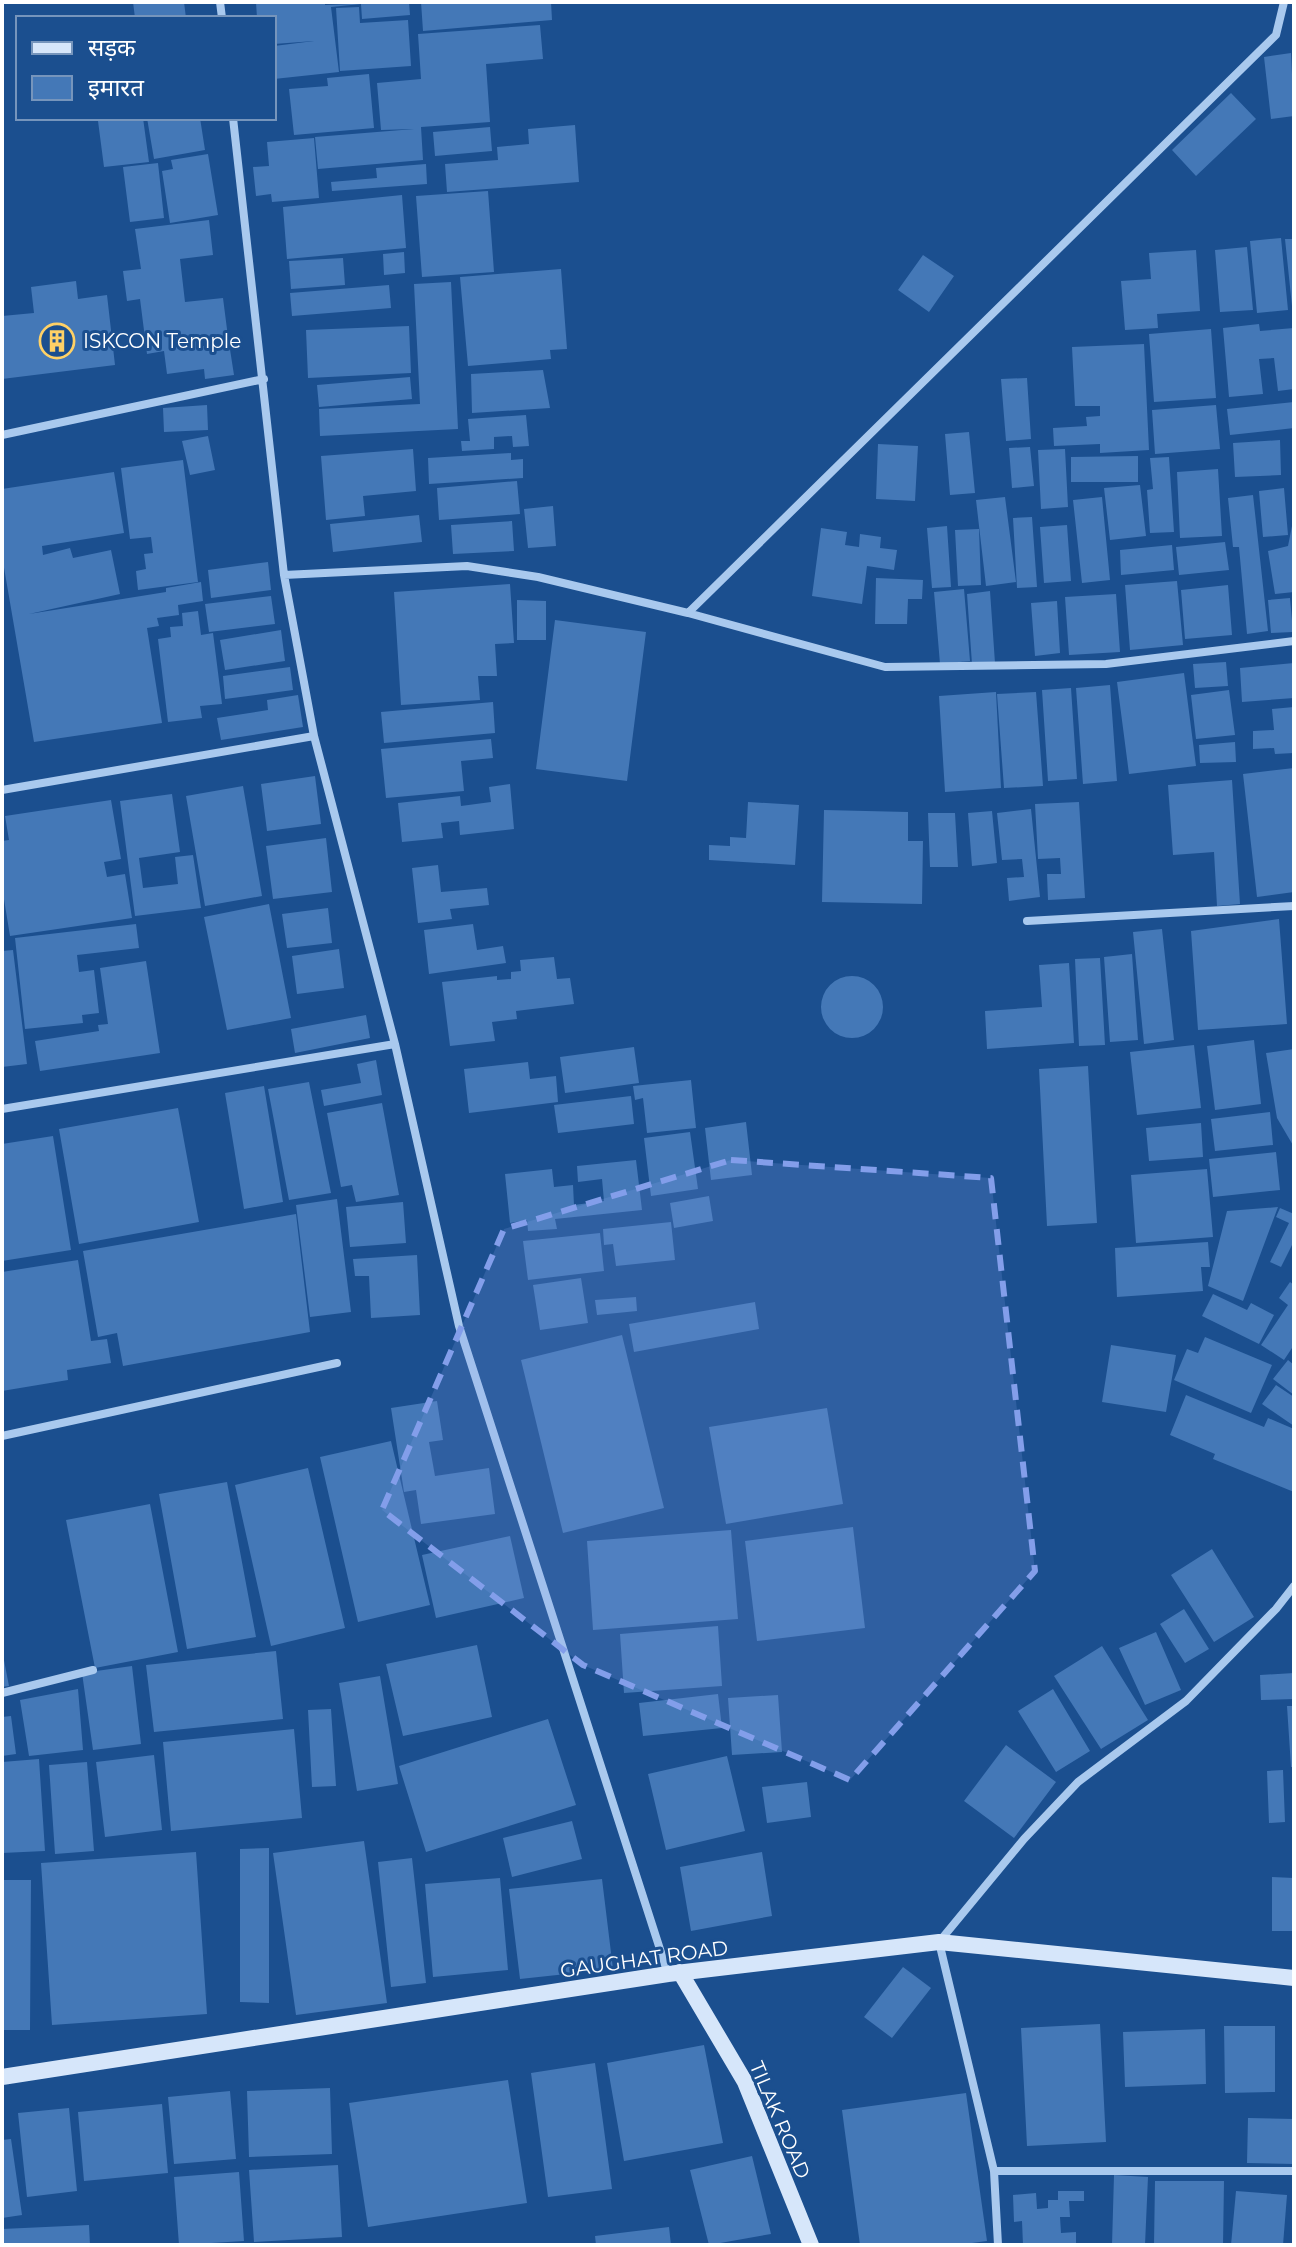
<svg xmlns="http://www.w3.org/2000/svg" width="1296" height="2247" viewBox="0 0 1296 2247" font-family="Montserrat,'Noto Sans Devanagari',sans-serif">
  <rect width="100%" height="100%" fill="#1b4f8f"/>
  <path fill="#4478b7" d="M133 2H184L186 18H135Z
    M256 2H325V5L409 2 410 15 362 19 361 4 331 7 339 72 274 79V46L314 41 274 44V18H257Z
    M421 2H551L552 20 423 31Z
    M359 7 360 23 408 20 411 66 340 71 336 8Z
    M540 25 543 59 486 64 490 122 421 127 423 160 318 169 315 137 414 129 381 130 377 83 421 79 418 34Z
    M1291 53 1294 116 1271 119 1264 57Z
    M369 74 374 128 294 135 289 89 328 86 327 78Z
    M1231 93 1256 119 1196 176 1172 150Z
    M106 118H143L149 162 104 167 98 121Z
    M147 118H200L205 150 154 159Z
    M575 125 579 182 447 192 445 164 498 160 497 147 529 144 528 129Z
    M490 127 492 151 435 156 433 132Z
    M314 138 319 198 272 202 271 194 256 196 253 167 269 166 267 142Z
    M208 154 218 215 170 223 162 171 173 169 171 160Z
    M158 163 164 218 130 222 123 167Z
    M426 164 427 184 332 191 331 182 377 178 376 168Z
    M488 191 494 272 422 277 416 196Z
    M402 195 406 248 287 259 283 207Z
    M209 220 213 255 180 259 185 302 223 298 228 337 202 340 203 346 229 343 234 375 205 379 204 369 167 374 164 351 147 354 140 299 127 301 123 271 141 269 135 229Z
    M1281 238 1288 310 1257 313 1250 241Z
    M1285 239H1294V306H1292Z
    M1247 247 1253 310 1220 312 1215 250Z
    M1196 250 1200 311 1157 314 1158 328 1125 330 1121 281 1151 279 1149 253Z
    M404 252 405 273 384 275 383 254Z
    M923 255 954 276 929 312 898 290Z
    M343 258 345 285 291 289 289 261Z
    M561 269 567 349 550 350 551 359 468 366 460 277Z
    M76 281 78 299 107 295 115 365 2 379V316L34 313 31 287Z
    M451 282 458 429 320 436 319 409 420 404 414 284Z
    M389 285 391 308 292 316 290 293Z
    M1259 324 1260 331 1294 328V389L1278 391 1274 358 1259 359 1263 394 1229 397 1223 328Z
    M409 326 411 373 308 378 306 330Z
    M1211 329 1216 398 1154 402 1149 334Z
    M1144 344 1149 450 1100 453V444L1054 446 1053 428 1087 426 1086 417 1100 416V406H1075L1072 347Z
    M543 370 550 408 472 413 471 374Z
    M410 377 412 399 319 407 317 385Z
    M1027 378 1031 439 1006 441 1001 379Z
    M1294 402V428L1230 435 1227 409Z
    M207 405 208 430 164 432 163 408Z
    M1216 405 1220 449 1155 454 1152 410Z
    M526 415 529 446 513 447 512 436 494 437V449L462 451 461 441H470L468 419Z
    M969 432 975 493 950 495 945 434Z
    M208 436 215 470 190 475 182 441Z
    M1280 440 1281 475 1235 477 1233 443Z
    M878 444 918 446 915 501 876 499Z
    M1030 447 1034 486 1012 488 1009 448Z
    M413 449 416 491 363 496 365 516 326 520 321 456Z
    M1065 449 1068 507 1041 509 1038 450Z
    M511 453V460L523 459V478L429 484 428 458Z
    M1138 456V482H1071V457Z
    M1169 457 1174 532 1150 533 1147 490 1153 489 1150 458Z
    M183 460 198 582 138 590 136 571 146 569 144 554 153 553 151 537 130 539 121 468Z
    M1218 469 1222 536 1180 538 1177 472Z
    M114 472 124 533 42 546 43 555 70 548 73 558 111 550 120 594 29 614 166 592V588L201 582 203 601 178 605 179 615 157 618 159 626 147 628 162 723 34 742 2 556V489Z
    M517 481 520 514 439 520 437 488Z
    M1140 485 1146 536 1110 540 1104 488Z
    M1284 488 1288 535 1263 537 1259 491Z
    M1253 495 1268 631 1247 634 1239 547H1233L1228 498Z
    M1005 497 1016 582 986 586 976 500Z
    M1102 497 1110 580 1082 583 1073 500Z
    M553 506 556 546 528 548 524 509Z
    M419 515 422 542 333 552 330 524Z
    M1032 517 1037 587 1017 588 1013 518Z
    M512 521 514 551 453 554 451 525Z
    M1293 521 1294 592 1275 594 1268 551 1288 546Z
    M1067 525 1071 581 1044 583 1040 527Z
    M947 526 951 587 932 588 927 528Z
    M821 528 847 532 845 545 859 547 860 534 881 537 880 548 897 550 894 570 867 566 862 604 812 596Z
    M979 529 981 585 958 586 955 530Z
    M1225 542 1229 570 1179 575 1176 547Z
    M1172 545 1174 570 1121 575 1120 550Z
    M268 562 271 590 211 598 208 570Z
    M876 578 923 580 922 599H908L907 624H875Z
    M1177 581 1183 645 1130 650 1125 585Z
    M510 584 514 643 495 644 497 676H478L480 700 401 705 394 592Z
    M1228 585 1232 635 1185 639 1181 590Z
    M964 589 970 661 940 664 934 592Z
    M990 591 995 663 972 664 967 594Z
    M1116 594 1120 652 1069 655 1065 597Z
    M271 596 275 624 209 632 205 604Z
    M1290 598 1293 632 1271 633 1268 600Z
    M517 600 546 601V640H517Z
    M1057 601 1060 653 1035 656 1031 603Z
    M198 611 201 635 213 633 222 704 200 706 202 718 168 722 158 639 171 637 170 627 183 626 182 613Z
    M555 620 646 632 627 781 536 769Z
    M281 630 285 661 225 670 220 640Z
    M1226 662 1228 686 1195 688 1193 664Z
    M1294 663V698L1242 702 1240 668Z
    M290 667 293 690 225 699 223 676Z
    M1184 673 1196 766 1129 774 1117 682Z
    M1110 685 1117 781 1083 784 1076 688Z
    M1071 688 1077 779 1048 781 1042 690Z
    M1229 690 1235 735 1196 739 1191 695Z
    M996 692 1001 788 945 792 939 696Z
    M1036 692 1043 786 1004 788 997 694Z
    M298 695 303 727 221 740 217 718 268 710 267 700Z
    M493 702 495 733 384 743 381 712Z
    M1294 707V753L1275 754 1274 748 1253 749V731L1274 730 1272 709Z
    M491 739 493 758 461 761 464 791 386 798 381 749Z
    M1235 742 1236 762 1200 763 1199 745Z
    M1294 768V892L1257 897 1243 774Z
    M315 776 321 824 267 831 261 784Z
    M1232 780 1240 904 1217 906 1214 852 1173 855 1168 785Z
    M510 784 514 829 460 835 459 821 441 823 443 838 402 842 398 803 460 796 461 806 491 802 489 787Z
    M243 786 262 896 205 906 186 796Z
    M172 794 180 852 139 858 143 888 178 884 175 857 193 855 201 908 135 916 120 801Z
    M111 800 121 859 104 862 107 877 125 874 132 918 10 936 2 887V841L9 840 5 816Z
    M748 802 799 805 795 865 709 860V845L730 846V837L746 838Z
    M1079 802 1085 898 1048 900 1047 874H1061L1060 858 1038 859 1035 804Z
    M1031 809 1040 897 1009 901 1007 878 1024 877 1022 859 1002 860 997 813Z
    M824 810 908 812V841H923L922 904 822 902Z
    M992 811 997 863 972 866 968 813Z
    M928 813H955L958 867H930Z
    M326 838 332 892 273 899 266 846Z
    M438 865 441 892 487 888 489 905 450 909 452 919 418 923 412 868Z
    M269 904 291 1018 227 1030 204 917Z
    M328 908 332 943 287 948 282 914Z
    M1279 919 1287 1024 1198 1030 1191 931Z
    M136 924 139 948 77 955 79 972 94 970 99 1013 82 1015 83 1023 25 1029 15 938Z
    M473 924 477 950 503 946 506 963 429 974 424 930Z
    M1162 929 1174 1040 1144 1044 1133 932Z
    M339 949 344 988 297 994 292 956Z
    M13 950 27 1064 2 1067V951Z
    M1132 954 1138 1040 1110 1042 1104 957Z
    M554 957 557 979 570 978 574 1004 516 1011 517 1019 492 1022 495 1041 450 1046 442 982 497 976V980L511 979V972L521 971 520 960Z
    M1100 958 1105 1045 1079 1046 1075 959Z
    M146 961 160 1053 40 1071 35 1041 99 1031 98 1025 108 1024 100 968Z
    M1069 963 1074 1043 987 1049 985 1011 1042 1007 1039 965Z
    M821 1007a31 31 0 1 1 62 0a31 31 0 1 1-62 0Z
    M366 1015 370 1038 295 1053 291 1029Z
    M1254 1040 1261 1104 1215 1110 1207 1046Z
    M1194 1045 1201 1108 1137 1115 1130 1052Z
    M634 1047 639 1083 565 1093 560 1057Z
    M1294 1049V1147L1277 1118 1266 1053Z
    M376 1060 382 1095 324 1106 321 1090 361 1083 357 1064Z
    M528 1062 530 1079 556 1076 558 1102 469 1113 464 1069Z
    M1088 1066 1097 1223 1047 1226 1039 1069Z
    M691 1080 696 1128 647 1133 643 1098 635 1100 633 1086Z
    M309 1082 331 1193 289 1200 268 1089Z
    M264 1086 283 1202 244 1209 225 1093Z
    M631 1096 634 1124 558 1133 554 1105Z
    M382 1103 399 1195 356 1202 352 1185 341 1187 327 1113Z
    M178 1108 199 1222 79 1244 59 1129Z
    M1270 1112 1273 1145 1215 1151 1211 1119Z
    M746 1122 752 1175 711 1180 705 1128Z
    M1201 1123 1203 1157 1149 1161 1146 1128Z
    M690 1132 698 1189 651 1196 644 1138Z
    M53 1136 71 1250 2 1261V1144Z
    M1276 1152 1280 1190 1213 1197 1209 1159Z
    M636 1160 642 1210 555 1219 557 1229 528 1231 527 1220 510 1223 505 1174 552 1169 554 1187 573 1185 574 1205 604 1201 602 1179 578 1182 577 1166Z
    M1207 1169 1213 1237 1136 1243 1131 1175Z
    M709 1196 713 1221 674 1228 670 1203Z
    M337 1199 351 1312 310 1317 296 1205Z
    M403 1202 406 1243 350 1247 346 1207Z
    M1278 1207 1243 1301 1208 1286 1227 1211Z
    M1280 1208 1294 1214V1241L1281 1267 1270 1262 1289 1223 1276 1217Z
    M296 1214 310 1332 123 1366 117 1333 98 1337 83 1251Z
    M671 1222 675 1260 616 1266 613 1244 604 1245 603 1229Z
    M600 1233 604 1271 528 1280 523 1241Z
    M1208 1242 1210 1267H1201L1203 1291 1117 1297 1115 1248Z
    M417 1255 420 1315 371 1318 369 1276H355L353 1259Z
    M78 1260 91 1341 107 1339 111 1363 67 1370 68 1380 2 1391V1272Z
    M581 1278 588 1323 540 1330 533 1285Z
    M1290 1282 1294 1285V1345L1284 1360 1261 1345 1288 1305 1279 1298Z
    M1213 1294 1247 1310 1251 1303 1274 1315 1259 1344 1202 1316Z
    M636 1297 637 1311 597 1315 595 1300Z
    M755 1302 759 1329 634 1352 629 1324Z
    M622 1335 664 1508 563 1533 521 1360Z
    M1205 1337 1272 1365 1251 1413 1174 1380 1187 1349 1198 1353Z
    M1111 1345 1176 1355 1166 1412 1102 1402Z
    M1288 1360 1294 1365V1395L1273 1379Z
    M1276 1385 1294 1397V1426L1262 1404Z
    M1186 1395 1264 1427 1268 1418 1294 1429V1492L1213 1459 1215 1454 1170 1435Z
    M437 1401 443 1440 429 1442 435 1476 489 1468 495 1514 421 1524 416 1490 404 1492 391 1408Z
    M827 1408 843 1504 726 1524 709 1427Z
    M391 1441 430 1605 358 1622 320 1457Z
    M308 1468 345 1628 271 1646 235 1485Z
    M227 1482 256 1637 187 1649 159 1494Z
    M150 1504 178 1652 95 1668 66 1520Z
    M853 1527 865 1628 757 1641 745 1541Z
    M731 1530 738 1619 593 1630 587 1541Z
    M510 1536 524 1598 436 1618 422 1555Z
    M1212 1549 1254 1617 1214 1642 1171 1575Z
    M1184 1609 1209 1649 1185 1663 1160 1624Z
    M718 1626 722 1686 624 1693 620 1634Z
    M1156 1632 1181 1690 1145 1705 1119 1648Z
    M477 1645 492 1717 403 1736 386 1664Z
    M1102 1646 1148 1720 1101 1749 1054 1676Z
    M2 1650 9 1686 2 1687Z
    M276 1651 283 1719 154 1732 146 1665Z
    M132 1666 141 1744 93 1750 82 1673Z
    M1294 1673V1699L1261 1700 1260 1675Z
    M380 1676 398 1784 357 1791 339 1683Z
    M78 1689 83 1750 29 1756 20 1700Z
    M1053 1689 1090 1751 1056 1772 1018 1711Z
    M718 1694 722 1728 643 1736 639 1703Z
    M778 1695 782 1752 732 1755 728 1698Z
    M1287 1706H1294V1767H1291Z
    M331 1709 336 1786 312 1787 308 1710Z
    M11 1716 16 1754 2 1756V1717Z
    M548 1719 576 1805 426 1852 399 1766Z
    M294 1729 302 1818 171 1831 163 1742Z
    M1006 1745 1056 1782 1014 1838 964 1801Z
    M154 1755 162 1830 105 1837 96 1762Z
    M727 1756 745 1831 666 1850 648 1774Z
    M39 1759 45 1851 2 1853V1762Z
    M87 1762 94 1851 55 1854 49 1765Z
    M1283 1770 1285 1822 1269 1823 1267 1771Z
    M807 1782 811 1817 767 1823 762 1787Z
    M572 1821 582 1859 512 1877 503 1838Z
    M364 1841 387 2003 296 2015 273 1853Z
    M269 1848V2003L240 2002V1849Z
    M196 1852 207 2014 52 2025 41 1863Z
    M762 1852 772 1916 691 1931 680 1867Z
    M412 1858 426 1983 391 1987 378 1862Z
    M1272 1877 1294 1878V1931H1272Z
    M500 1878 508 1970 433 1977 425 1884Z
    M602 1879 613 1969 520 1979 509 1889Z
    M2 1880H31L30 2030H2Z
    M903 1967 931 1988 892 2038 864 2017Z
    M1100 2024 1106 2142 1027 2146 1021 2028Z
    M1224 2026H1275V2092L1225 2093Z
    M1205 2029 1206 2084 1125 2087 1123 2032Z
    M704 2045 723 2143 624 2161 607 2063Z
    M595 2063 612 2189 548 2197 531 2073Z
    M508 2080 527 2203 368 2227 349 2103Z
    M330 2088 332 2154 249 2157 247 2091Z
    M230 2091 236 2159 174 2164 168 2097Z
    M966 2093 987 2241 957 2245H860L842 2110Z
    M162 2104 168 2173 84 2181 78 2112Z
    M69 2108 77 2191 27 2197 18 2113Z
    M1248 2118 1294 2119V2164L1247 2163Z
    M11 2139 22 2215 2 2218V2140Z
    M752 2156 771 2234 709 2245 690 2170Z
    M338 2165 342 2237 254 2242 249 2170Z
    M239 2172 244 2241 179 2245 174 2177Z
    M1114 2175 1148 2177 1145 2245H1112Z
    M1155 2181H1224L1223 2245H1154Z
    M1058 2191H1084V2201H1069L1070 2217H1060L1061 2233 1076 2232V2245H1023L1022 2221 1014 2222 1013 2195 1036 2193 1037 2209 1048 2208V2200H1058Z
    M1236 2191 1287 2195 1283 2245H1231Z
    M89 2225 90 2245H2V2229Z
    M669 2227 671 2245H596L595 2236Z"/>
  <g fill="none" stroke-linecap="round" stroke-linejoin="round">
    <path stroke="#a9c9ee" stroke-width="8" d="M220 2 222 18
      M1284 2 1276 35 688 613 885 667 1106 664 1294 641
      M233 118 284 575 314 736 395 1044 459 1326 668 1974
      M2 435 264 379
      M284 575 467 566 538 577 688 613
      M2 790 314 736
      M1027 921 1294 906
      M2 1109 395 1044
      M2 1436 337 1363
      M2 1693 93 1670
      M994 2171H1294
      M998 2245 994 2171 939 1942 1024 1839 1078 1782 1186 1701 1276 1609 1294 1586"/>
    <path stroke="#d6e6fa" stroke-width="16" d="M680 1972 745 2082 811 2245
      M2 2077 668 1974 939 1942 1294 1978"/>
  </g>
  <path fill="#839eea" fill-opacity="0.2" stroke="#839eea" stroke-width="6" stroke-dasharray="16 10" stroke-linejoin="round" d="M731 1160 991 1178 1035 1571 850 1780 583 1665 382 1510 504 1229Z"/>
  <defs>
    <g id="building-ring" transform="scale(1.8)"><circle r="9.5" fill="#1b4f8f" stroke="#ffd166" stroke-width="1.5"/><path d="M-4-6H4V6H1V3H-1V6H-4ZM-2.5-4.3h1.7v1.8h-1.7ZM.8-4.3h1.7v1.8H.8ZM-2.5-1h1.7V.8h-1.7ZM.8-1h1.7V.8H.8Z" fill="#ffd166"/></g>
  </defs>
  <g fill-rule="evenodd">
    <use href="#building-ring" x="57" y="341"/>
  </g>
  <g text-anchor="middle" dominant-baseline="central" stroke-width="6" stroke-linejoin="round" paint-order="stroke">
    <g font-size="20" fill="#fff" stroke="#1b4f8f" text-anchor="start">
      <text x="83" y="341">ISKCON Temple</text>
    </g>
    <g font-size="20" fill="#fff" stroke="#1b4f8f">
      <text transform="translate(644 1959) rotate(-8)">GAUGHAT ROAD</text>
      <text transform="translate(780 2120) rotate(67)">TILAK ROAD</text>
    </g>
  </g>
  <rect width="1296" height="2247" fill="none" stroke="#ffffff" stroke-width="8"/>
  <rect x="16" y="16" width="260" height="104" fill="#1b4f8f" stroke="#7695bc" stroke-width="2"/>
  <rect x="32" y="42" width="40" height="12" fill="#d6e6fa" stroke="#7695bc" stroke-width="2"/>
  <text x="88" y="56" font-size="24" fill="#ffffff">सड़क</text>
  <rect x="32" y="76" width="40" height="24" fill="#4478b7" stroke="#7695bc" stroke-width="2"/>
  <text x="88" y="96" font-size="24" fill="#ffffff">इमारत</text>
</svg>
